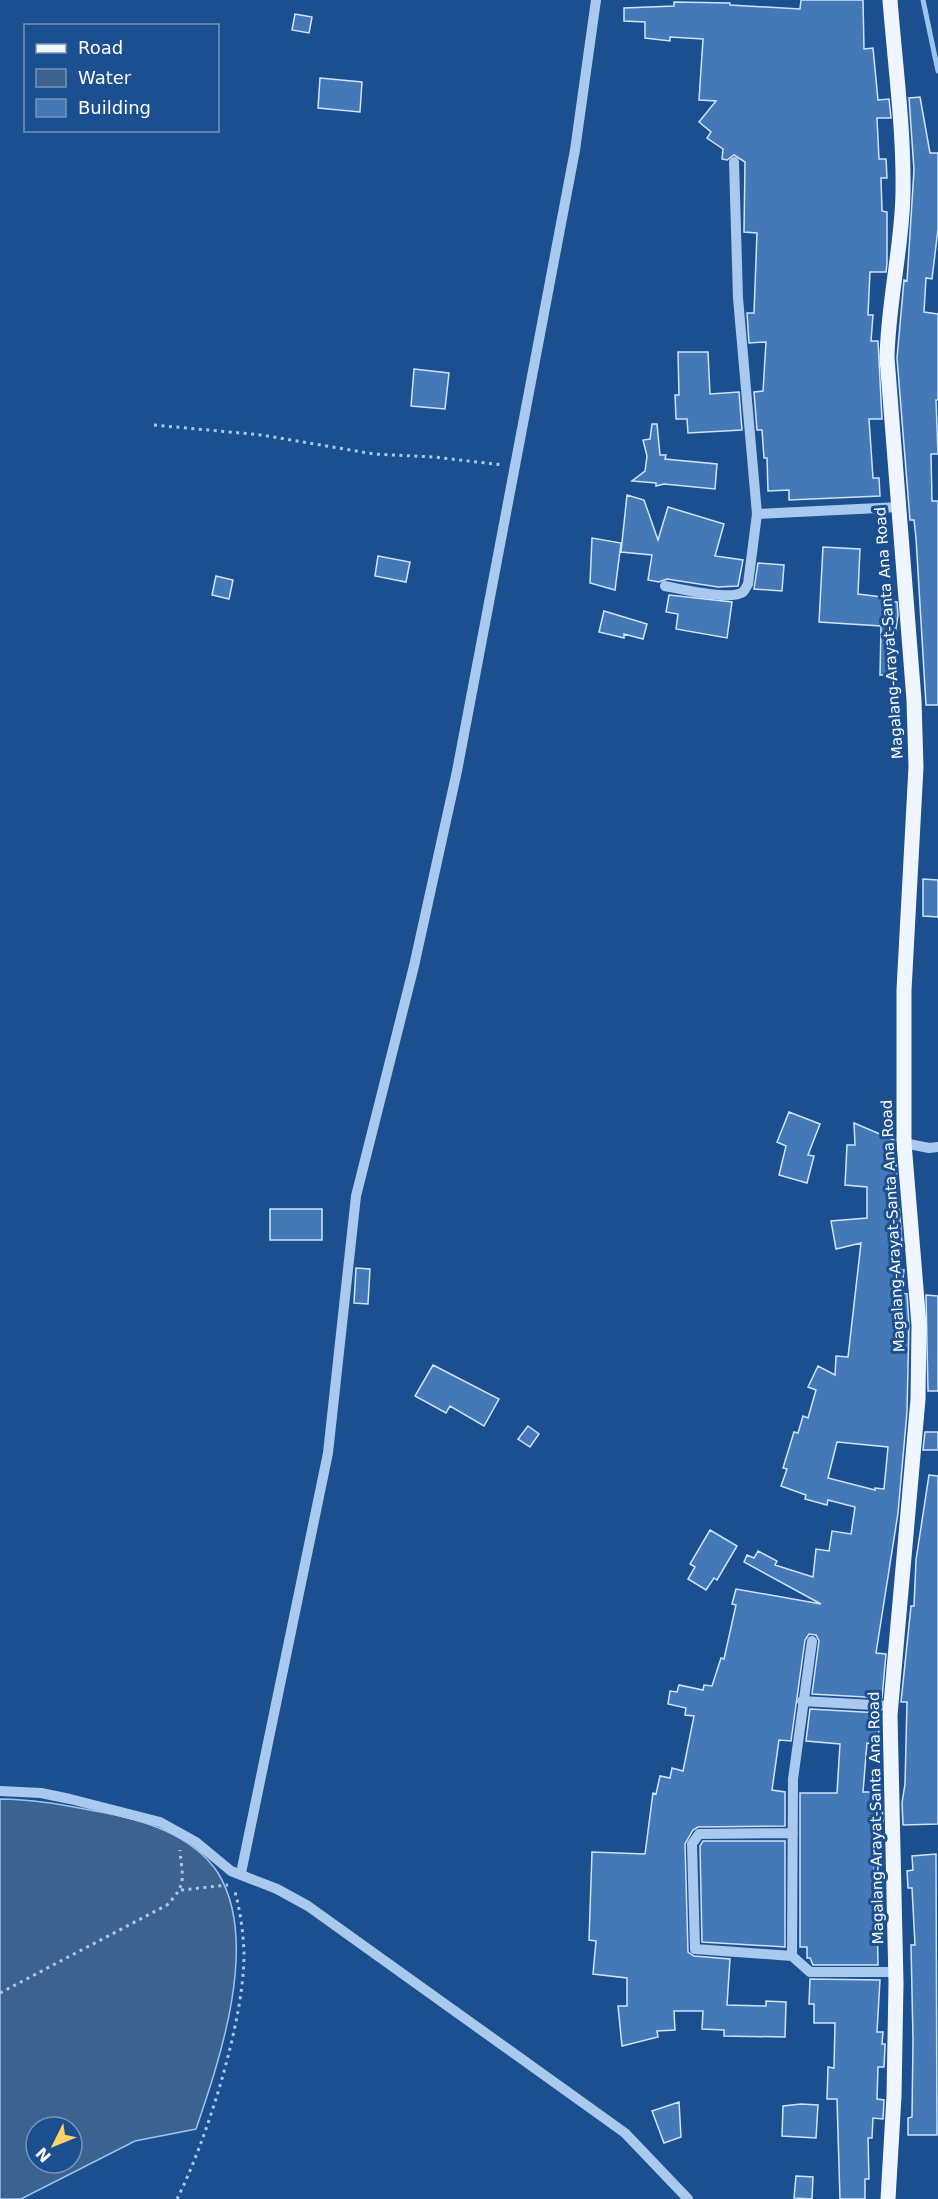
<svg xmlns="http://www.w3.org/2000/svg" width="938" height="2199" viewBox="0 0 938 2199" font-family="'DejaVu Sans',sans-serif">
  <rect width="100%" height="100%" fill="#1b4f8f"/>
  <path fill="#3c6290" stroke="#9cc4f0" stroke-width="1.5" fill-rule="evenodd" d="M0 1799C32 1799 63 1805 95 1811 138 1818 192 1833 218 1873 260 1941 220 2059 196 2129L135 2141 21 2199H0ZM36 2127H72V2163H36Z"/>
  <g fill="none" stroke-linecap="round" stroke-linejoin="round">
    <path stroke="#9cc4f0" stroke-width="5" d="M923 0 938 71"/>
  </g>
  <path fill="#4478b7" stroke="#cfe3fa" stroke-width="1.5" fill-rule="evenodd" d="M801 0H863L864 49 873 48 878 100 889 99 891 118H877L879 159H886L887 178H881L882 211 887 212V263L886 272H870L868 315H873L871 341H878L882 419H869L873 478H879L880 496 789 500V490L768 491 767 458H764L762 430H757L754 392 763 391 766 342 749 343 747 313H754L757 233 744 232 745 162 734 155 727 160 722 159 723 149 707 138 711 132 699 122 716 101 699 100 703 39 670 37V41L645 38V22L624 21V8L674 6V2L730 3V5L800 9Z
    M295 14 312 17 309 33 292 30Z
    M320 78 362 82 360 112 318 108Z
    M920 97 930 153H938V229L932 279 926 278 924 312 938 314V400H936L938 454H931L932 501H938V705H926L916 538 914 520H910L897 358 904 280 907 281 914 170 909 98Z
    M678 352H708L710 394 739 392 742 430 688 433 687 419H676L675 395H679Z
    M414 369 449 373 445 409 411 406Z
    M652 424H657L660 455H666L665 459 717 464 715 489 664 484 656 486V483L632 481 645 471 647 456 643 440 650 439Z
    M627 495 644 500 658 540 668 507 724 524 715 556 743 560 738 586 718 587 667 579 659 582 648 580 652 555 621 552Z
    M592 538 621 543 615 590 590 583Z
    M823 547 860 549 858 594 882 597V601L897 602 898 615 892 655H895L894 672H889V675H880L881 626 819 622Z
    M378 556 410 562 406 582 375 576Z
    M758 563 784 565 782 591 754 589Z
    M216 576 233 580 229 599 212 595Z
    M669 595 732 602 727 638 676 629 678 614 666 612Z
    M604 611 647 624 643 639 624 634V638L599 632Z
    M923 879 938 880V917L923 916Z
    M789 1112 820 1124 808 1155 814 1156 807 1183 779 1175 786 1146 777 1142Z
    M854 1123 894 1140 902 1243 900 1270H904L901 1293 907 1294 909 1325 907 1412 898 1513 876 1653 886 1654 882 1698 812 1694 819 1641 816 1635 809 1634 805 1640 791 1741 779 1740 772 1790 785 1792V1826L698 1827 693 1830 685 1844 688 1952 694 1956 730 1959 727 2005 766 2006V2001L786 2002 785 2037 724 2036V2030L702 2029 703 2011H674L675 2030 657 2031 658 2037 622 2046 618 2006H627V1978L593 1974 596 1941 589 1940 592 1852 645 1854 653 1793 656 1794 660 1776 670 1778 672 1768 683 1771 694 1716 685 1715 686 1708 668 1704 670 1691 677 1692 679 1685 703 1690 704 1685 712 1686 721 1658 724 1659 736 1605 732 1604 736 1589 821 1604 744 1562 747 1555 754 1558 758 1551 777 1561 775 1565 813 1577 816 1549 829 1551 832 1531 851 1534 855 1507 828 1500 827 1505 805 1499 806 1495 781 1486 787 1469 783 1468 794 1432 798 1433 803 1416 808 1418 816 1390 808 1387 818 1366 835 1375 836 1356 848 1357 861 1243 836 1249 831 1221 867 1218V1187L845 1185 847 1145H855ZM837 1442 888 1447 884 1489 875 1488V1490L828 1478Z
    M270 1209H322V1240H270Z
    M356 1268 370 1269 368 1304 354 1303Z
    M926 1295 938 1296V1391H928Z
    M433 1365 499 1399 484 1426 450 1406 446 1413 415 1396Z
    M528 1426 539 1434 530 1447 518 1439Z
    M925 1432H938V1450H923Z
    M929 1475 938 1476V1824L903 1825 902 1803 905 1784 907 1702H901L911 1606H914L916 1560Z
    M710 1530 737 1546 717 1580 714 1578 706 1590 688 1579 695 1567 690 1564Z
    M810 1709 880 1713 878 1744 867 1743 863 1792H873V1804H882L883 1822H875L874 1887H879V1913H877L878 1965H813L810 1958H807V1947H800V1793H837L840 1744 806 1741Z
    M703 1841H785V1947L702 1942 700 1846Z
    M936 1854 937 2135H908V2118L912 2117 913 2040 911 1945H915L912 1888H908L907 1871 913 1870 912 1856Z
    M810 1979 880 1980 877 2032H883L882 2044H885V2047L884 2067H878L877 2099 884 2100 883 2119 873 2118 872 2138H868L869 2179H865V2199H840L837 2099H827L828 2067 834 2068 835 2023H814V2004H809Z
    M679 2102 681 2137 664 2143 652 2111Z
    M801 2104 818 2105 816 2138 782 2136 783 2106Z
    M796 2176 813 2177 812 2199 794 2198Z"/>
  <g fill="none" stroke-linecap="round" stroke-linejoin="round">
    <path stroke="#a9c9ee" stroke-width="3" stroke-dasharray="3 4.5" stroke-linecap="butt" d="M154 425 262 435 374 454 434 457 503 465
      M181 1890 228 1885
      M0 1993 167 1905C188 1883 182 1878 180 1850
      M177 2199C207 2140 245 2018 244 1952 243 1930 240 1909 234 1888"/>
    <path stroke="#a9c9ee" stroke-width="10" d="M757 514 899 507
      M665 586C680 589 731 601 743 592 745 590 746 587 748 584L757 514 738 298 734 162
      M904 1143 929 1148 938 1147
      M812 1641 793 1779 792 1956 810 1972H896
      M802 1701 891 1706
      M0 1791 41 1793 70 1799 160 1822 196 1842 231 1871 277 1889 308 1906 625 2133 688 2199
      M241 1873 328 1453 356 1196 414 966 457 771 575 150 596 0
      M792 1956 695 1949 692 1844 699 1834 793 1833"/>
    <path stroke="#f0f6ff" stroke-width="15" d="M888 2199 894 2096 896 1983 890 1715 918 1399 919 1325 904 1143V990L916 767 914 700 887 358C888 302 902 248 903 193 904 129 895 64 890 0"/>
  </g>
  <g text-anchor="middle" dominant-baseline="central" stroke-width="6" stroke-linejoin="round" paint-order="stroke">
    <g font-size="15" fill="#fff" stroke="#1b4f8f">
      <text transform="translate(889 633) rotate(-94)">Magalang-Arayat-Santa Ana Road</text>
      <text transform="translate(893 1226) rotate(-93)">Magalang-Arayat-Santa Ana Road</text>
      <text transform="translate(876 1818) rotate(-91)">Magalang-Arayat-Santa Ana Road</text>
    </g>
  </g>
  <rect x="24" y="24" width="195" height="108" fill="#1b4f8f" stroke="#7695bc" stroke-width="1.5"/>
  <rect x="36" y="44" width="30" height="9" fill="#f0f6ff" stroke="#7695bc" stroke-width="1.5"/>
  <text x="78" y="54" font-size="18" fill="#ffffff">Road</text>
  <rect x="36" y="69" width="30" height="18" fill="#3c6290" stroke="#7695bc" stroke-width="1.5"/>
  <text x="78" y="84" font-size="18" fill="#ffffff">Water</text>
  <rect x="36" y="99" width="30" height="18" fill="#4478b7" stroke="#7695bc" stroke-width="1.5"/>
  <text x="78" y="114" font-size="18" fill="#ffffff">Building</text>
  <g transform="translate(54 2145) rotate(227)"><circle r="28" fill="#1b4f8f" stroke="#7695bc" stroke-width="1.5"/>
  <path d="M0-4.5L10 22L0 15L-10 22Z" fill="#ffd166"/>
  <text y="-9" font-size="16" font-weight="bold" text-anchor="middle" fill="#ffffff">N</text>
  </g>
</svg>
